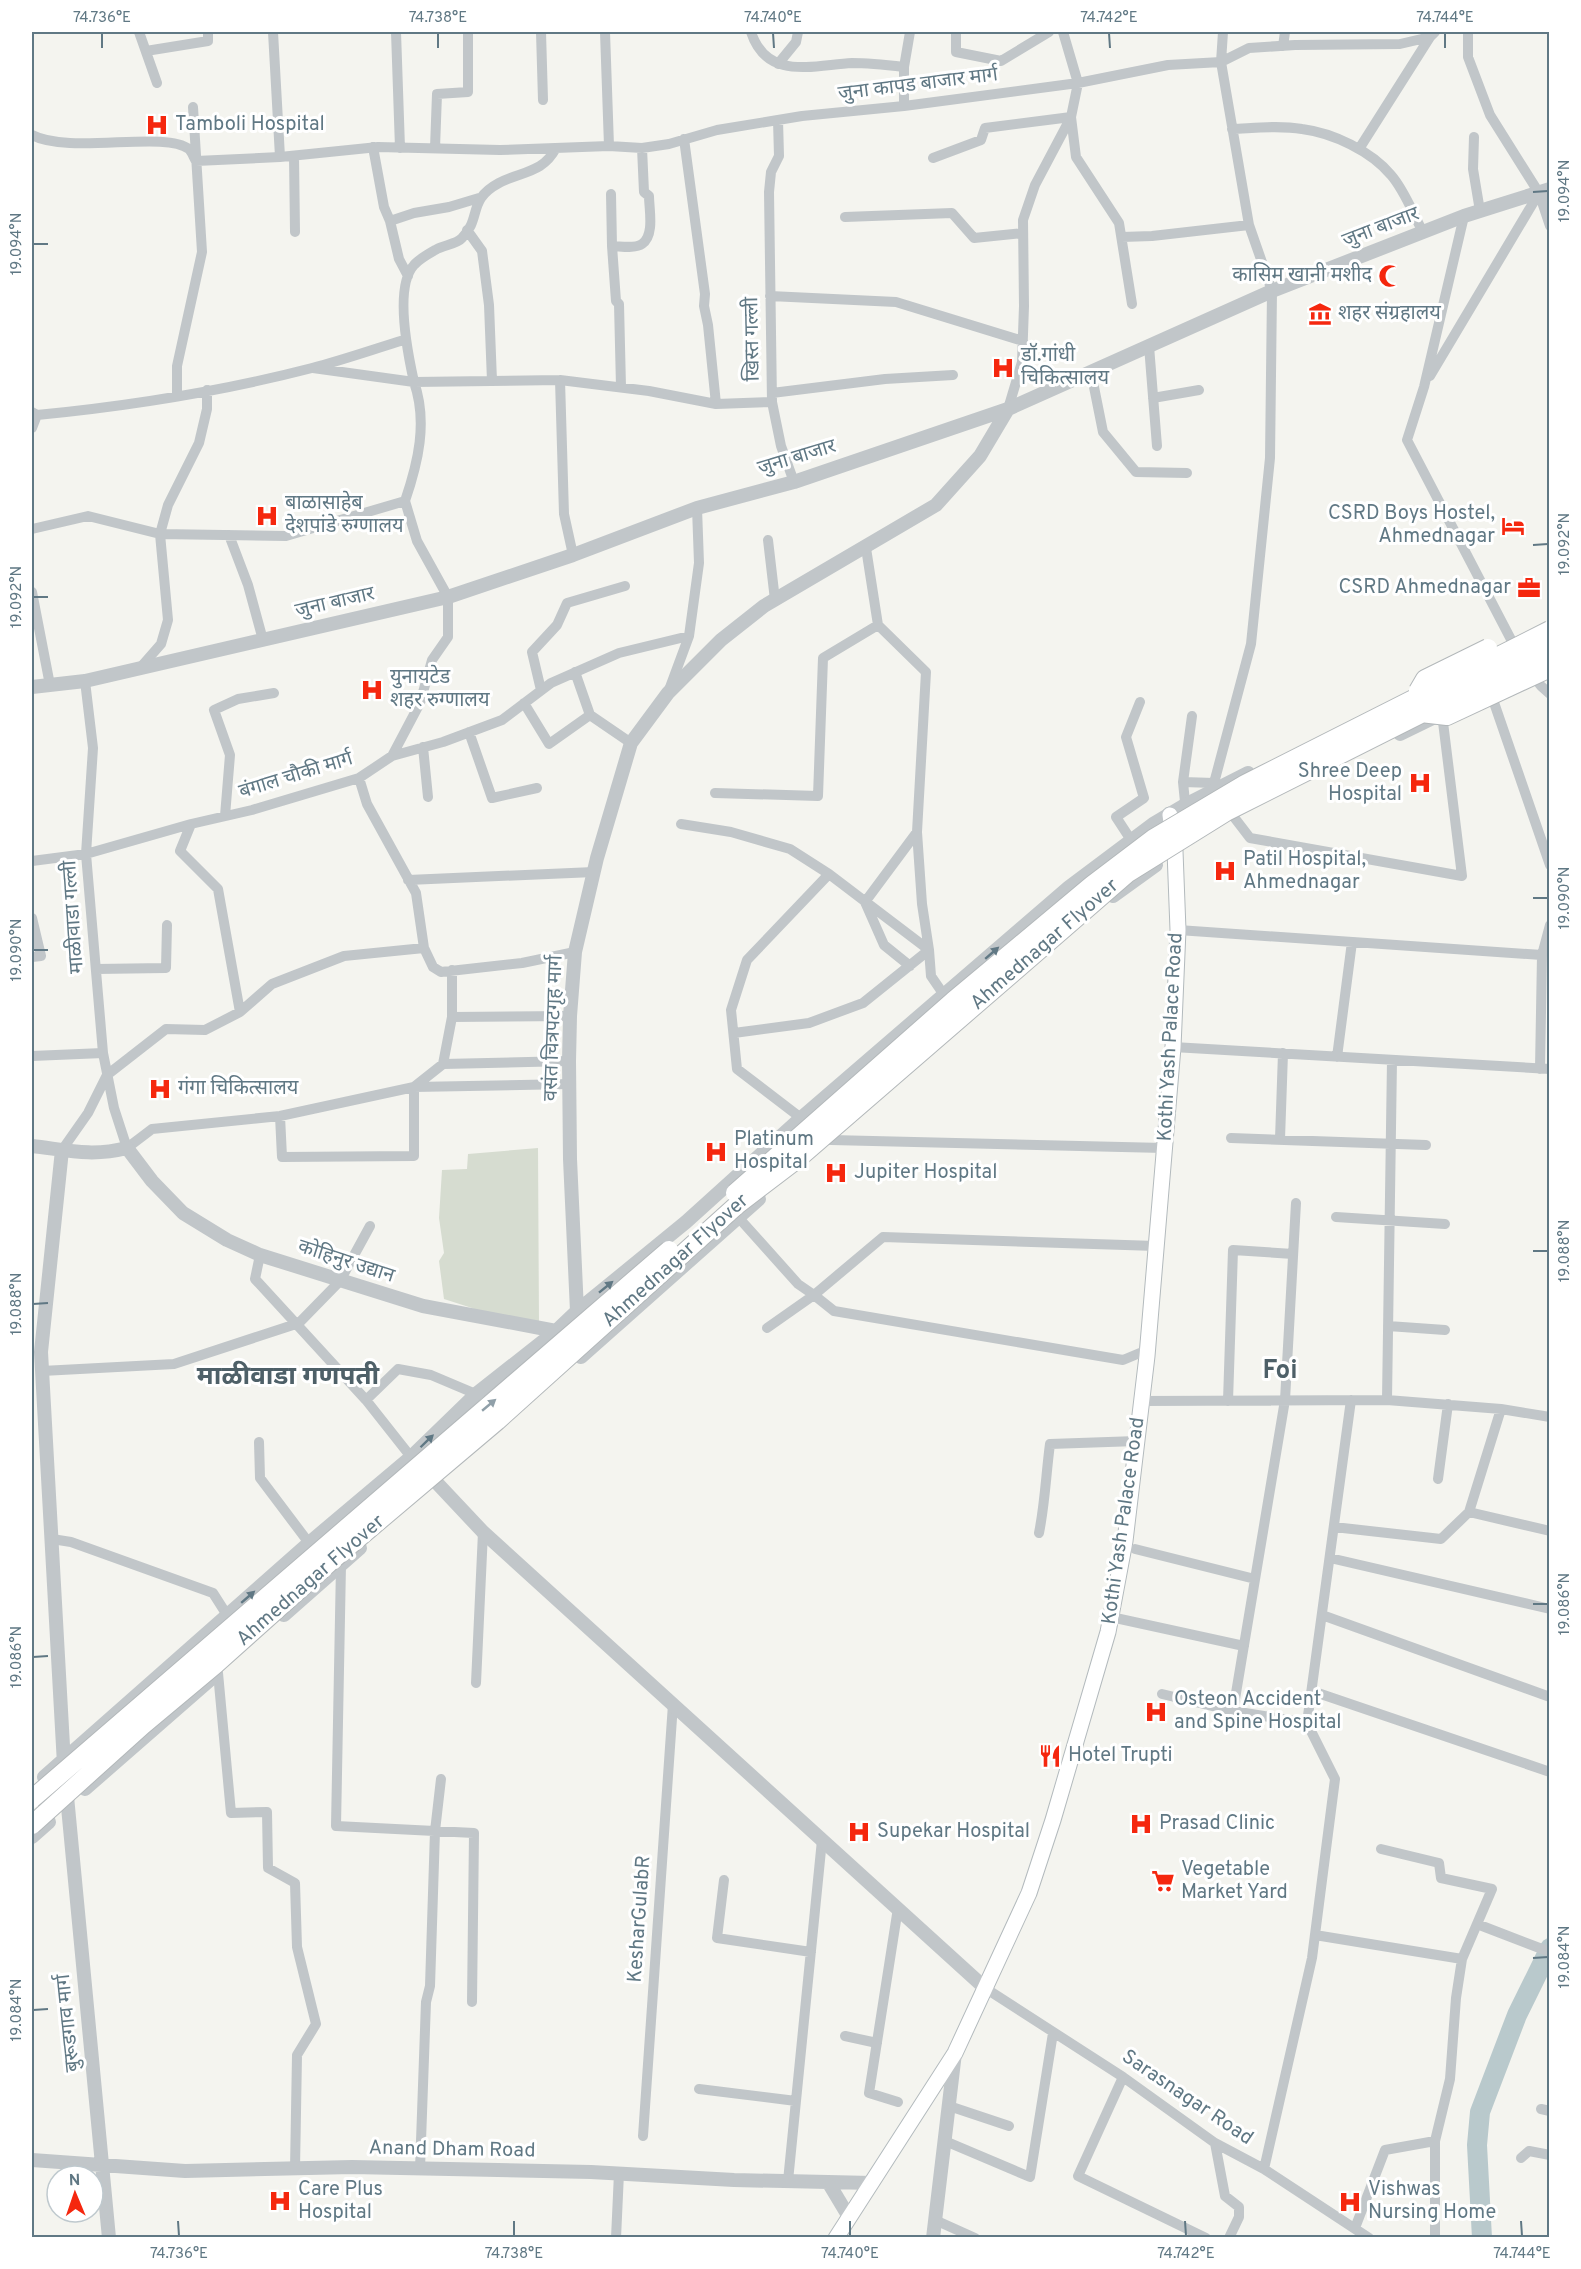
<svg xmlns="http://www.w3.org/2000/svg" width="1581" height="2269" viewBox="0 0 1581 2269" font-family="Overpass,'Noto Sans Devanagari',sans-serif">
  <rect width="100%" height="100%" fill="#f4f4ef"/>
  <path fill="#d6dcd0" d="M538 1148 539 1325 481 1313 472 1308 444 1299 439 1261 444 1253 439 1218 442 1170 467 1169 468 1154Z"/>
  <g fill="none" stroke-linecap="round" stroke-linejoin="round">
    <path stroke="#b9c9cc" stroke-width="20" d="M1482 2238 1477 2145 1480 2112 1517 2015 1550 1948"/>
    <g stroke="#b3babd" stroke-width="17">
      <path id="secondary" d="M836 2238 955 2053 1029 1893 1053 1820 1108 1632 1125 1541 1147 1356 1173 1047 1178 930 1175 851 1170 815"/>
    </g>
    <path stroke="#c1c6c9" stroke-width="10" d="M139 32 157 83
      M273 32 280 157
      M396 32 400 148
      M541 32 543 100
      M605 32 609 146
      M751 32C767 81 813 65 852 63 869 63 887 65 904 67
      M956 32V52L1001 61 1049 32
      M1283 46 1285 32
      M146 51 208 41V32
      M778 64 796 42 798 32
      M904 106V67L910 32
      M778 120 779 156 771 172 769 192 772 402 781 446 794 482
      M1232 129C1255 128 1279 125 1302 129 1333 133 1371 151 1391 175 1405 191 1413 214 1423 232
      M32 135C70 155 164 130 189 149 192 152 194 158 196 161L280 157 378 147 500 150 609 146 642 148 669 144 717 130 802 116 904 106 1078 83 1168 65 1221 62 1249 48 1295 45 1400 44 1430 37 1435 32
      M1474 137 1473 169 1480 211
      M684 139 705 294 704 306 708 325 716 404
      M373 147 384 207 390 221 399 259 408 276
      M435 148 437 94 468 92V32
      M556 148C543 173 522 171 499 183 467 200 482 218 462 238 457 244 444 245 437 249 430 253 419 259 414 265 394 287 408 355 414 382L560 380 649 391 716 404 772 402
      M1359 149 1430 37
      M294 156 295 232
      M933 158 981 140 985 128 1071 117 1076 157 1119 223 1132 304
      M611 194 612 246
      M1550 199 1539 193 1550 226
      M1464 216 1424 387 1407 440 1517 651
      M845 217 952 213 974 238 1023 233
      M390 221 414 213 449 207 479 198
      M467 230 482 251 489 305 492 381
      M1122 237 1152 236 1249 225
      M770 296 896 302 1023 341
      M1149 346 1157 446
      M1091 372 1103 432 1136 472 1187 473
      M1430 376 1539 193 1490 115 1468 57V32
      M560 380 564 514 573 555
      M621 387 619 304 616 301 612 246C620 246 635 249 642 244 655 235 649 209 649 196L644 192 642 148
      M772 393 885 379 953 375
      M177 395V366L202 252 193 107
      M1153 398 1199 390
      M1008 409 1022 362 1024 306 1023 220 1035 185 1071 117 1078 83 1063 32
      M32 412 37 415C129 406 223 391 312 368 343 360 374 349 404 340
      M32 428 37 415
      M32 529 88 516 160 534 286 536 405 501C418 463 428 422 414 382L313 368
      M229 535 248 585 263 640
      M768 540 775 600
      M32 592 50 685
      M878 625 926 672 917 832 922 904 929 950 931 976 944 995
      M140 668 161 644 168 620 160 534 168 505 199 443 207 409V390
      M575 672 590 715 631 743
      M1530 672 1541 686 1550 694
      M85 681 93 748 86 854 103 1053 114 1108 127 1148 152 1129 280 1116 414 1087 443 1064 452 1017V970
      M541 690 532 652 557 625 567 603 625 586
      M669 690 689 636 699 563 697 508
      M1490 691 1550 865
      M524 703 549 744 590 715
      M1192 716 1183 782 1214 783
      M469 732 492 798 537 788
      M423 747 428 797
      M392 756 420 703 432 660 448 637V597L417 541 405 501
      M359 778 367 804 416 893 424 948 433 967 441 972 522 963 575 952
      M1183 782 1186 812
      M715 793 818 796 823 658 878 625 866 548
      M1220 794 1214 783 1251 644 1270 458 1272 291 1249 225 1221 62 1223 32
      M1227 808 1250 838 1462 876 1442 714
      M225 816 230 755 214 710 238 699 274 693
      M191 824 180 851 218 889 240 1012
      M681 824 731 832 790 849 829 874 929 950 863 1003 809 1023 734 1033
      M1131 840 1116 817 1144 798 1126 737 1140 702
      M32 861 86 854 191 824 252 810 359 778 392 756 443 742 502 720 551 683 619 653 689 636
      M408 880 594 872
      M32 918 41 956 32 957
      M1178 930 1542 955
      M910 966 884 945 865 902 917 832
      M96 969 166 968 167 925
      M452 1017 570 1016
      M1173 1047 1550 1069
      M32 1056 103 1053
      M1337 1057 1352 942
      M443 1064 569 1061
      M1540 1069 1542 955 1550 925
      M280 1116 282 1157 414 1156V1087L570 1084
      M801 1118 737 1069 731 1010 747 960 829 874
      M1231 1138 1426 1145
      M1280 1139 1283 1053
      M831 1140 1164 1148
      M62 1150 88 1113 107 1075 166 1029 205 1030 240 1012 272 984 344 956 424 948
      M738 1217 798 1284 814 1295 767 1328
      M1336 1217 1445 1224
      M260 1255 255 1279 366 1400 411 1457
      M297 1325 340 1281 370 1226
      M1388 1326 1445 1330
      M1147 1350 1123 1360 834 1311 814 1295 883 1237 1156 1246
      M42 1371 174 1364 296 1324
      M366 1400 398 1369 431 1375 476 1394
      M1387 1400 1392 1060
      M1142 1401 1387 1400 1501 1409 1550 1417
      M1228 1401 1233 1250 1293 1254
      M259 1442 260 1478 309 1543
      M1438 1479 1448 1404
      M1469 1512 1550 1531
      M1334 1527 1441 1539 1469 1512 1501 1409
      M1039 1533C1045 1503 1046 1474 1050 1444L1137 1441
      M52 1539 71 1542 213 1593 227 1615
      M1135 1549 1255 1579
      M1330 1558 1550 1609
      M341 1565 336 1826 474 1833 472 2002
      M1322 1615 1550 1697
      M1111 1617 1244 1646
      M218 1673 231 1813 267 1812 268 1868 295 1883 297 1947 316 2024 297 2055 295 2169
      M476 1683 483 1532
      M1312 1691 1550 1772
      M1162 1694 1233 1711 1307 1723
      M1233 1711 1285 1400 1296 1203
      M1381 1849 1439 1863 1441 1878 1492 1889 1462 1959
      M724 1880 717 1938 811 1952
      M898 1908 869 2093 898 2102
      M1477 1924 1550 1952
      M1315 1935 1462 1959 1456 1998 1450 2079 1435 2141 1385 2150 1355 2228
      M985 1988 1123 2077 1215 2143 1264 2169 1369 2238
      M845 2036 877 2043
      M1123 2077 1078 2176 1206 2238
      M699 2089 796 2101
      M949 2106 1009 2126
      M1541 2109 1550 2111
      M643 2136 673 1704
      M945 2141 1030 2177 1053 2033
      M1215 2143 1225 2196 1239 2207V2217L1229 2238
      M1521 2158 1529 2151 1550 2155
      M420 2169 426 2002 430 1986 435 1831 441 1779
      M1264 2169 1312 1958 1335 1779 1307 1723 1351 1400
      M788 2181 822 1840
      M935 2220 975 2238
      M616 2238 619 2173
      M1435 2238V2141"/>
    <path stroke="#c1c6c9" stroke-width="14" d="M32 687 85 681 448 597 573 555 697 508 794 482 1008 409 1272 291 1464 216 1550 189
      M1400 734 1439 715
      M1113 896 1156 865
      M32 1146C67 1150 91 1157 127 1148L152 1181 183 1213 227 1240 260 1255 423 1306 556 1331 560 1336
      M62 1150 41 1352 64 1764
      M581 1315 577 1311 570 1159 569 1061 570 1016 575 952 597 858 631 743 668 693 721 640 764 606 936 505 980 456 1008 409
      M581 1357 759 1199
      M436 1482 483 1532 985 1988
      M284 1615 360 1548
      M44 1777 309 1543 411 1457 476 1394 556 1331 577 1311 686 1222 801 1118 1069 887 1153 824 1185 805 1248 773
      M66 1786 109 2238
      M85 1789 211 1679
      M32 1837 49 1822
      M32 2160 185 2171 352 2167 591 2172 734 2180 872 2183
      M828 2182 849 2217
      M933 2238 955 2053"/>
    <use href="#secondary" stroke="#fff" stroke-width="15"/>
    <g stroke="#b3b8ba" stroke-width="20" stroke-linecap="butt">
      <path id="trunk-bridge" d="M1418 691 1425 679 1488 648
        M1421 713 1447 716 1550 668
        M735 1193 953 1001 1092 885 1154 838 1245 784 1550 630
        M32 1799 669 1250
        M32 1825 143 1725 216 1664 329 1563 497 1421 737 1205 800 1157 1128 873 1226 812 1550 649"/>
    </g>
    <use href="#trunk-bridge" stroke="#fff" stroke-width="18"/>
  </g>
  <defs><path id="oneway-solid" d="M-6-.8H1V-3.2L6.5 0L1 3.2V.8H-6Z" transform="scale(1.5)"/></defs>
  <g fill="#607884">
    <use href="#oneway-solid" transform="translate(992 953) rotate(-41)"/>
    <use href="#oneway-solid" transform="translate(606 1287) rotate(-39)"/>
    <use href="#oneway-solid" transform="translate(427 1441) rotate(-44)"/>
    <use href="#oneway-solid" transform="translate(248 1597) rotate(-41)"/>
  </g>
  <use fill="#90a0a9" href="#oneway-solid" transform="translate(489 1405) rotate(-40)"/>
  <path fill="none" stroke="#607884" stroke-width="2" d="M102 33V48M438 33V48M773 33 774 48M1109 33 1110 48M1445 33V48M1533 192 1548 191M33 244H48M1533 545 1548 544M33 597H48M1533 898H1548M33 950H48M1533 1251H1548M33 1304 48 1303M1533 1604H1548M33 1657 48 1656M1533 1958 1548 1957M33 2010 48 2009M178 2221 179 2236M514 2221V2236M850 2221V2236M1185 2221 1186 2236M1521 2221 1522 2236"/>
  <defs>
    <g id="hospital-bare" transform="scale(1.8)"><path d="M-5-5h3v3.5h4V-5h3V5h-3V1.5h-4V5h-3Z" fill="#f5270e" stroke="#fff" stroke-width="2.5" paint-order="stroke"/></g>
    <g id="mosque-bare" transform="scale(1.8)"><path d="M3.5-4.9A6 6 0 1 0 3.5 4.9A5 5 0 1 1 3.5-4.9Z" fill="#f5270e" stroke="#fff" stroke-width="2.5" paint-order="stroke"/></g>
    <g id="museum-bare" transform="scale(1.8)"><path d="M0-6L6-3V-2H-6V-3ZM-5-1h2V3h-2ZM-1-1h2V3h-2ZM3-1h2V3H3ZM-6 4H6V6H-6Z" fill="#f5270e" stroke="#fff" stroke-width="2.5" paint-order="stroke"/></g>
    <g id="hotel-bare" transform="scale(1.8)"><path d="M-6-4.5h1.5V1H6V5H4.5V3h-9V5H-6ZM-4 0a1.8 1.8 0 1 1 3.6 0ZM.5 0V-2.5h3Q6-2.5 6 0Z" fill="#f5270e" stroke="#fff" stroke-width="2.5" paint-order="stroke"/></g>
    <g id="office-bare" transform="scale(1.8)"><path d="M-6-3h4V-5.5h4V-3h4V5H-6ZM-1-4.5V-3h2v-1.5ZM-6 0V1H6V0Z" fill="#f5270e" stroke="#fff" stroke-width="2.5" paint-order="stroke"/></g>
    <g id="restaurant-bare" transform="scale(1.8)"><path d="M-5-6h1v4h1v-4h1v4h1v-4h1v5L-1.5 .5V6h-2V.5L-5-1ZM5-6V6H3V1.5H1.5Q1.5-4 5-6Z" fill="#f5270e" stroke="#fff" stroke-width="2.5" paint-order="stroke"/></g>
    <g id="supermarket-bare" transform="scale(1.8)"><path d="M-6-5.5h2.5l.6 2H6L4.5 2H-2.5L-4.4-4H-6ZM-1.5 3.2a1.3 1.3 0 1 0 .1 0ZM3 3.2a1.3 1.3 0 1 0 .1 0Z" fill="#f5270e" stroke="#fff" stroke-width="2.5" paint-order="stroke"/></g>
  </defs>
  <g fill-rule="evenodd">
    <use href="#hospital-bare" x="157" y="125"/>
    <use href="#mosque-bare" x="1390" y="276"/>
    <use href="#museum-bare" x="1320" y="314"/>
    <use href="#hospital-bare" x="1003" y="368"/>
    <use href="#hospital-bare" x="267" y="516"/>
    <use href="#hotel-bare" x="1513" y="526"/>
    <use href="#office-bare" x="1529" y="588"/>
    <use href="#hospital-bare" x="372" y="690"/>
    <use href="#hospital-bare" x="1420" y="783"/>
    <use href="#hospital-bare" x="1225" y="871"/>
    <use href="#hospital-bare" x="160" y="1089"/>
    <use href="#hospital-bare" x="716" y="1152"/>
    <use href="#hospital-bare" x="836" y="1173"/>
    <use href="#hospital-bare" x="1156" y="1712"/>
    <use href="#restaurant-bare" x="1050" y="1756"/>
    <use href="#hospital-bare" x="1141" y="1824"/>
    <use href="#hospital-bare" x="859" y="1832"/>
    <use href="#supermarket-bare" x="1163" y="1881"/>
    <use href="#hospital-bare" x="280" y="2201"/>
    <use href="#hospital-bare" x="1350" y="2202"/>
  </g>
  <g text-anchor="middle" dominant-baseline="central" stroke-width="6" stroke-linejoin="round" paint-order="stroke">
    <g font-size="20" fill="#607884" stroke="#fff">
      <text transform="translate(918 85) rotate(-7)">जुना कापड बाजार मार्ग</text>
      <text transform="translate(1381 228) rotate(-21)">जुना बाजार</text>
      <text transform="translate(753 339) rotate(-91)">खिस्त गल्ली</text>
      <text transform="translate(797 458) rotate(-17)">जुना बाजार</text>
      <text transform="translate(335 603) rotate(-13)">जुना बाजार</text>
      <text transform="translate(296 776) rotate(-17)">बंगाल चौकी मार्ग</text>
      <text transform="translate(74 917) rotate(-94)">माळीवाडा गल्ली</text>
      <text transform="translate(1045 945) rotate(-41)">Ahmednagar Flyover</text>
      <text transform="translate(554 1028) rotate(-88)">वसंत चित्रपटगृह मार्ग</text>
      <text transform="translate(1171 1037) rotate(-87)">Kothi Yash Palace Road</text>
      <text transform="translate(676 1261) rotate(-42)">Ahmednagar Flyover</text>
      <text transform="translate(346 1262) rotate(18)">कोहिनुर उद्यान</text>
      <text transform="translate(1124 1521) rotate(-82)">Kothi Yash Palace Road</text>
      <text transform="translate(311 1581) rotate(-41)">Ahmednagar Flyover</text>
      <text transform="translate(640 1919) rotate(-86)">KesharGulabR</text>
      <text transform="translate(69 2023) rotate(-96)">बुरूडगाव मार्ग</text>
      <text transform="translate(1187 2098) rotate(34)">Sarasnagar Road</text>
      <text transform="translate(452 2150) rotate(1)">Anand Dham Road</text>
    </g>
    <g font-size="20" fill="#607884" stroke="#fff" text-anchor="start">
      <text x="175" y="125">Tamboli Hospital</text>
      <text x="1372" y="276" text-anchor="end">कासिम खानी मशीद</text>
      <text x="1338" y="314">शहर संग्रहालय</text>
      <text x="1021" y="356">डॉ.गांधी<tspan x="1021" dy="23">चिकित्सालय</tspan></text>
      <text x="285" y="504">बाळासाहेब<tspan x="285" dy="23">देशपांडे रुग्णालय</tspan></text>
      <text x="1495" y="514" text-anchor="end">CSRD Boys Hostel,<tspan x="1495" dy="23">Ahmednagar</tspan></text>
      <text x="1511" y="588" text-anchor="end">CSRD Ahmednagar</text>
      <text x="390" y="678">युनायटेड<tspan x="390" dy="23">शहर रुग्णालय</tspan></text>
      <text x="1402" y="772" text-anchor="end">Shree Deep<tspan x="1402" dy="23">Hospital</tspan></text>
      <text x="1243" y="860">Patil Hospital,<tspan x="1243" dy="23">Ahmednagar</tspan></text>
      <text x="178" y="1089">गंगा चिकित्सालय</text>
      <text x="734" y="1140">Platinum<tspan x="734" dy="23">Hospital</tspan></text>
      <text x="854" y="1173">Jupiter Hospital</text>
      <text x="1174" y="1700">Osteon Accident<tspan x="1174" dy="23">and Spine Hospital</tspan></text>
      <text x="1068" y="1756">Hotel Trupti</text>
      <text x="1159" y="1824">Prasad Clinic</text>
      <text x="877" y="1832">Supekar Hospital</text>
      <text x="1181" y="1870">Vegetable<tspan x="1181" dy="23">Market Yard</tspan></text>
      <text x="298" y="2190">Care Plus<tspan x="298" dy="23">Hospital</tspan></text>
      <text x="1368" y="2190">Vishwas<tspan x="1368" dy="23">Nursing Home</tspan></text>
    </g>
    <g font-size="26" font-weight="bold" fill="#4e6068" stroke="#fff">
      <text x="1280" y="1371">Foi</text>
      <text x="288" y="1377">माळीवाडा गणपती</text>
    </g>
  </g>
  <rect width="1581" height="2269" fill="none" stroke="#ffffff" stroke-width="66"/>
  <g transform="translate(75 2194) rotate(358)"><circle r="28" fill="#ffffff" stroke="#bfc9ce" stroke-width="1.5"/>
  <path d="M0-4.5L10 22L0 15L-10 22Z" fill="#f5270e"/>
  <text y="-9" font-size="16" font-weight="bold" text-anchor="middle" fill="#607884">N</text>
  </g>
  <rect x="33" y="33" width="1515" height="2203" fill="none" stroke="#607884" stroke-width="2"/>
  <g font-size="15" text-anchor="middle" fill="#607884">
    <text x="102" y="22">74.736°E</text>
    <text x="438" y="22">74.738°E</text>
    <text x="773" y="22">74.740°E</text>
    <text x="1109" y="22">74.742°E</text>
    <text x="1445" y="22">74.744°E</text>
    <text transform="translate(1564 191) rotate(-90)" y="5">19.094°N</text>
    <text transform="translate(16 244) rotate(-90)" y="5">19.094°N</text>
    <text transform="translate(1564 544) rotate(-90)" y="5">19.092°N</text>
    <text transform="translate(16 597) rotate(-90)" y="5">19.092°N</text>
    <text transform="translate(1564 898) rotate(-90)" y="5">19.090°N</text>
    <text transform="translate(16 950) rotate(-90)" y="5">19.090°N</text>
    <text transform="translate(1564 1251) rotate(-90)" y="5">19.088°N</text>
    <text transform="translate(16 1304) rotate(-90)" y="5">19.088°N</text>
    <text transform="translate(1564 1604) rotate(-90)" y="5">19.086°N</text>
    <text transform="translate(16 1657) rotate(-90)" y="5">19.086°N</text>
    <text transform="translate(1564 1957) rotate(-90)" y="5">19.084°N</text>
    <text transform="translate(16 2010) rotate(-90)" y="5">19.084°N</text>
    <text x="179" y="2258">74.736°E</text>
    <text x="514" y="2258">74.738°E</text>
    <text x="850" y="2258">74.740°E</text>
    <text x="1186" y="2258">74.742°E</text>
    <text x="1522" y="2258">74.744°E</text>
  </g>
</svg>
